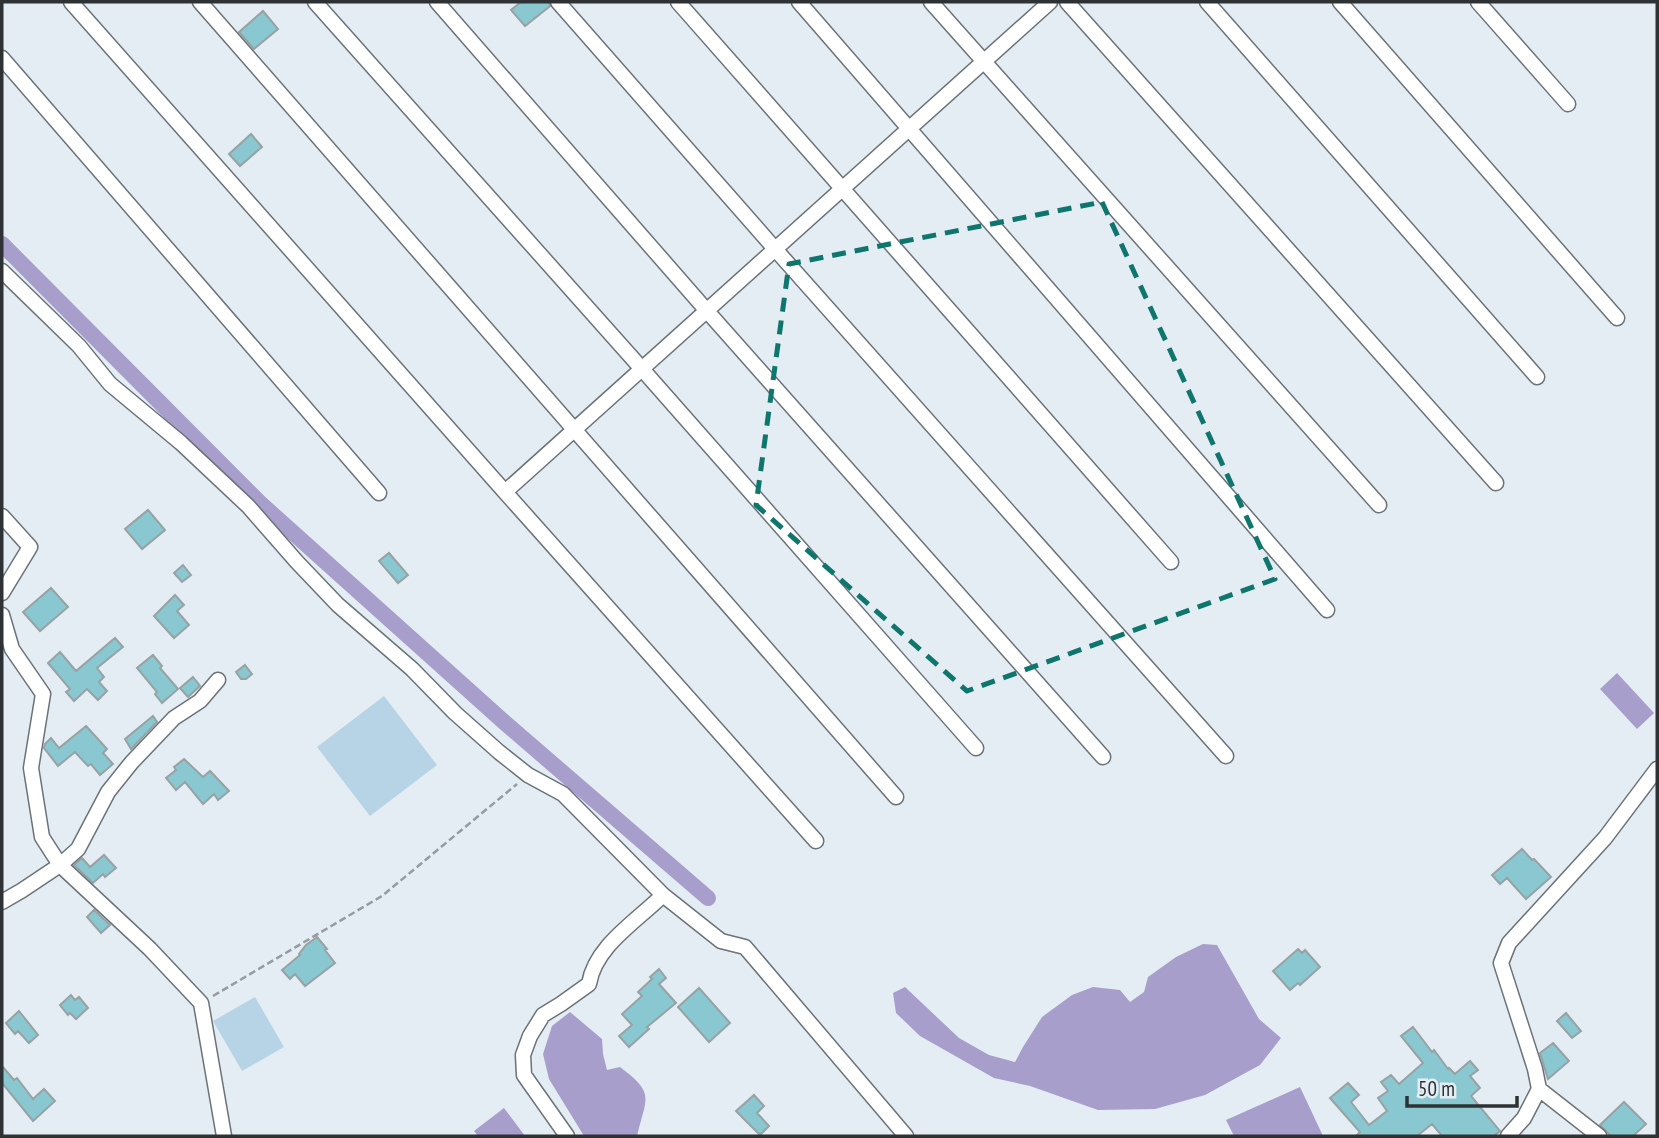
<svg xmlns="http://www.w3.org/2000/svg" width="1659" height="1138" viewBox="0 0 1659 1138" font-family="'PT Sans Narrow',sans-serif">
  <rect width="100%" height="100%" fill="#e4edf3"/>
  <path fill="#b6d4e6" d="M384 696 437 765 370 816 317 747Z
    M255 997 284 1047 242 1071 213 1021Z"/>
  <path fill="#a79ecb" d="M1617 673 1654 713 1637 729 1600 689Z
    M1203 944 1217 945 1259 1019 1281 1038 1260 1065 1205 1095 1155 1109 1098 1110 1030 1086 994 1078 920 1036 896 1013 893 993 905 987 959 1038 989 1055 1015 1062 1023 1047 1042 1017 1072 995 1093 987 1120 990 1130 1002 1144 992 1148 977 1176 957Z
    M570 1012 602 1039 603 1054 607 1070 620 1067C656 1094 646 1097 637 1136H584L549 1079 543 1054 552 1026Z
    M1300 1087 1323 1136H1234L1226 1120Z
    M504 1108 525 1136H478L474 1131Z"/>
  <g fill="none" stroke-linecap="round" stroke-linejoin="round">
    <path stroke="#a79ecb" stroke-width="16" d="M2 244 260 503 504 722 708 898"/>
  </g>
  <path fill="#89c8d0" stroke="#97a2a4" stroke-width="2" d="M521 2H549L550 6 525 26 511 10Z
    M263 11 278 29 254 49 239 32Z
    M251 134 262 147 240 166 229 154Z
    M148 510 165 530 142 549 125 529Z
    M389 553 408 575 398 583 379 561Z
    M183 565 191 575 182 582 174 573Z
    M51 588 68 607 40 631 23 612Z
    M175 595 184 605 177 611 189 625 174 638 154 616Z
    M115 638 123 647 97 668 104 677 99 682 107 691 98 700 87 689 74 701 66 692 70 689 48 663 60 652 76 671Z
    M153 655 162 666 160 668 178 689 162 703 155 694 157 692 137 668Z
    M245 665 252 674 246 679H241L236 672Z
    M193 677 200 686 188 697 180 688Z
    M153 716 157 722 131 749 125 739Z
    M86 726 107 749 103 753 113 764 100 775 91 764 88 766 75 752 58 766 44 748 45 744 51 738 59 748Z
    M184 759 203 777 210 771 229 791 218 800 214 794 203 804 185 782 176 790 166 778 176 770 174 767Z
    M1522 849 1532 860 1534 859 1551 877 1526 899 1507 878 1500 884 1492 875Z
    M104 855 116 868 105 877 103 874 93 883 74 865 82 858 90 867Z
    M94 910 110 925 101 933 87 917Z
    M317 937 327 949 325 950 335 963 305 986 295 974 290 979 282 970 300 955 299 954 306 945Z
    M1298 949 1302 953 1305 950 1320 967 1300 985 1298 983 1290 990 1273 971Z
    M659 969 666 978 659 984 676 1003 647 1027 649 1029 629 1047 619 1036 632 1025 622 1014 642 996 638 992 652 979 650 977Z
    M699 988 730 1023 709 1042 678 1007Z
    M71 995 75 1000 79 997 88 1008 76 1019 70 1013 68 1015 60 1005Z
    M19 1011 38 1035 29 1043 18 1031 15 1034 6 1023Z
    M1566 1013 1581 1031 1572 1038 1557 1021Z
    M1413 1027 1432 1052 1434 1050 1448 1069 1449 1068 1455 1074 1470 1061 1478 1070 1470 1076 1480 1088 1471 1096 1500 1131 1494 1136H1442L1432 1124 1417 1136H1356L1360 1132 1330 1098 1348 1083 1359 1095 1351 1102 1369 1125 1387 1111 1378 1098 1388 1091 1381 1082 1391 1075 1399 1084 1423 1063 1401 1036Z
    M1553 1043 1569 1061 1548 1079 1540 1053Z
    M2 1066 14 1080 17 1078 33 1099 44 1089 55 1101 33 1121 2 1083Z
    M754 1095 764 1106 757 1113 769 1126 760 1135 736 1111Z
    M1624 1102 1646 1124 1633 1136H1611L1600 1125Z"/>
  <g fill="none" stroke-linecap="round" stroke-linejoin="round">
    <g stroke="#6b7378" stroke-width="17">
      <path id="street" d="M71 2 505 492 816 841
        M200 2 896 797
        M315 2 642 369 976 748
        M437 2 707 311 1103 757
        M558 2 775 249 1226 756
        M678 2 1171 562
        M799 2 1327 610
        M931 2 1379 505
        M1067 2 1496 483
        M1207 2 1537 377
        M1340 2 1617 318
        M1478 2 1568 104
        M2 58 379 493
        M2 271 79 346 110 384 181 443 248 506 297 562 338 605 412 669 455 713 499 752 528 775 563 794 663 895 721 941 745 947 906 1136
        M505 492 1050 2
        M2 516 30 547 2 593
        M2 615 12 649 43 694 31 768 42 837 60 865 150 949 201 1003 224 1136
        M2 902 21 891 60 865 78 849 108 792 132 762 174 718 200 701 218 680
        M1539 1089 1599 1136
        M567 1136 524 1075 523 1055 530 1036 543 1015 561 1004 589 984C595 946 637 921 663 895
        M1508 1136 1524 1118 1539 1089 1535 1069 1501 963 1509 943 1605 838 1657 769"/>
    </g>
    <path stroke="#959ba0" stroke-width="2.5" stroke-dasharray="7 3.5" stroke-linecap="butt" d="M213 996 382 896 517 784"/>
    <use href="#street" stroke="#fff" stroke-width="14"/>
  </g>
  <path fill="none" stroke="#0f766e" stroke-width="5" stroke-dasharray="14 9" stroke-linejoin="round" d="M1102 202 1275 579 967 691 756 505 789 264Z"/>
  <rect width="1659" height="1138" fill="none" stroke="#2e3234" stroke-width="7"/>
  <path d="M1407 1096v10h110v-10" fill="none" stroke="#2e3234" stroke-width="3.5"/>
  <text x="1418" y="1096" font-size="21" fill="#2e3234" stroke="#e4edf3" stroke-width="5" paint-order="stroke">50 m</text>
</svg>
